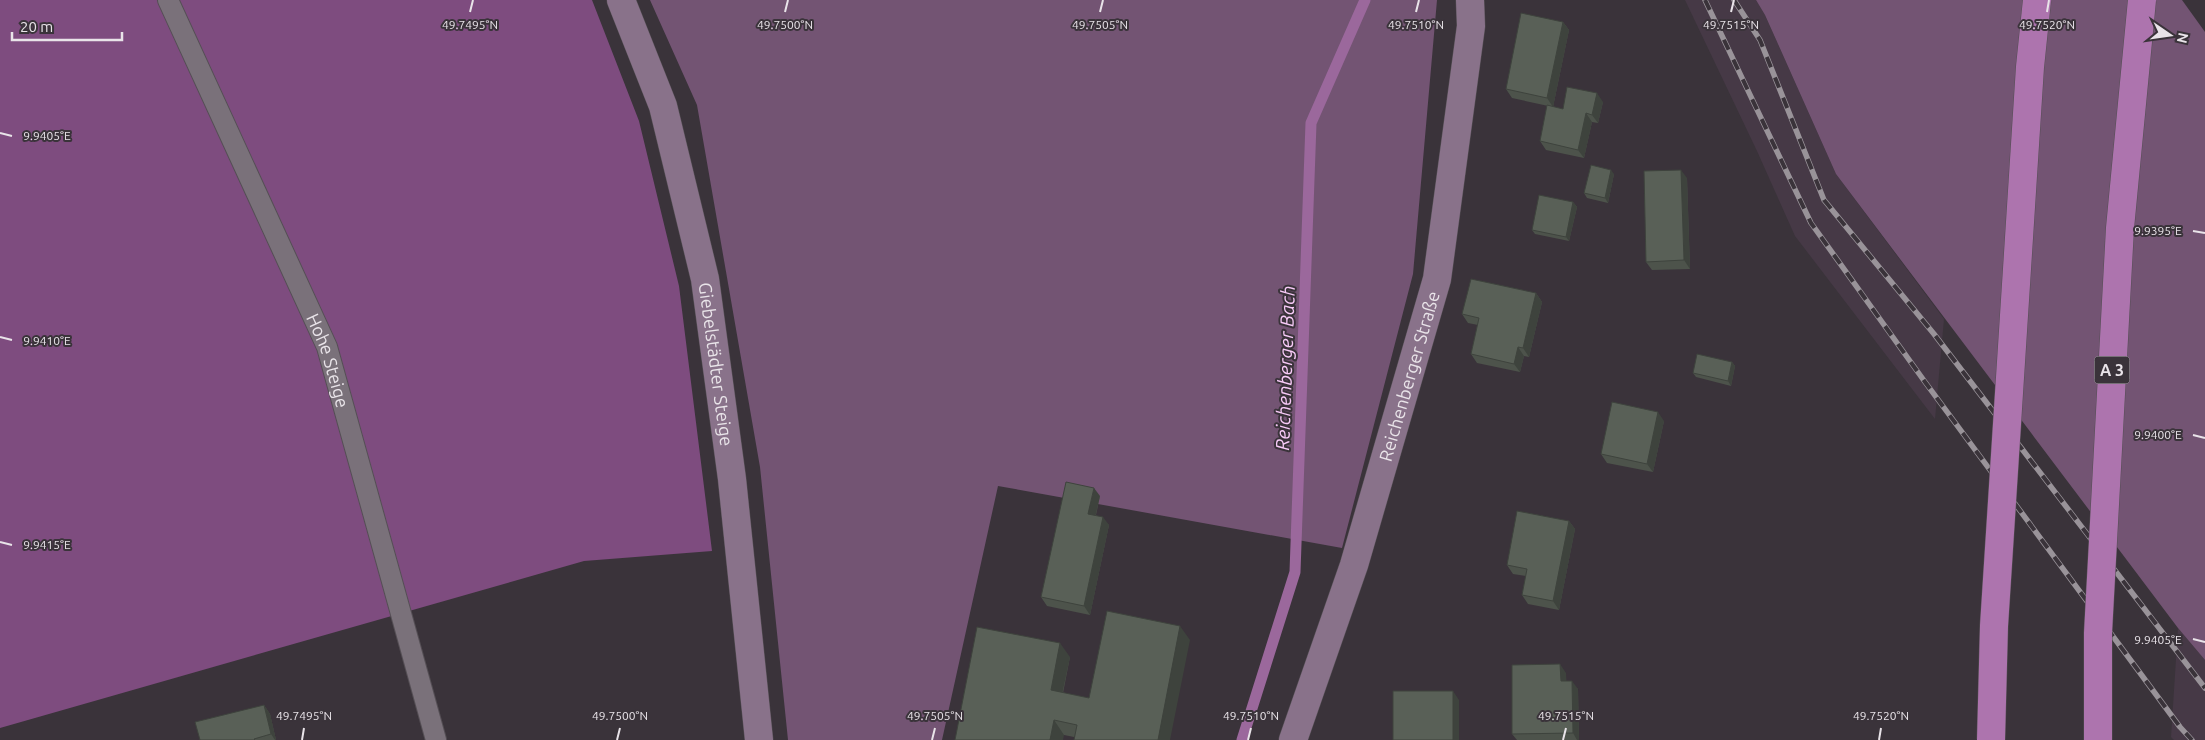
<svg xmlns="http://www.w3.org/2000/svg" width="2205" height="740" viewBox="0 0 2205 740" font-family="Ubuntu,sans-serif">
  <rect width="100%" height="100%" fill="#3a333a"/>
  <path fill="#463946" d="M1685 0H1756L1765 15 1836 174 1944 319 1935 419 1795 236 1757 151Z
    M2178 628 2205 660V740H2174L2171 737Z"/>
  <path fill="#735473" d="M650 0H1437L1413 274 1342 548 998 486 942 740H788L760 467 697 105Z
    M1756 0H2182L2205 32V660L2178 628 1836 174 1765 15Z"/>
  <path fill="#7e4c7f" d="M0 0H592L639 121 679 286 712 551 584 561 0 728Z"/>
  <g fill="none" stroke-linecap="round" stroke-linejoin="round">
    <path stroke="#9b689c" stroke-width="11" d="M1242 740 1295 572 1311 123 1365 0"/>
    <g stroke="#554f55" stroke-width="22">
      <g id="lane">
        <path id="s1" d="M168 0 327 347 436 740"/>
      </g>
    </g>
    <g stroke="#554f55" stroke-width="29">
      <g id="secondary">
        <path id="s2" d="M621 0 663 106 705 279 732 479 759 740"/>
        <path id="s3" d="M1293 740 1354 565 1437 279 1471 26 1470 0"/>
      </g>
    </g>
    <use href="#lane" stroke="#7a717a" stroke-width="20"/>
    <use href="#secondary" stroke="#89728a" stroke-width="28"/>
    <g stroke="#999399" stroke-width="5.5">
      <path id="rail" d="M1705 0 1811 223 1925 382 2180 727 2192 740
        M1734 0 1760 40 1824 200 1934 334 2205 688"/>
    </g>
    <use href="#rail" stroke="#3a333a" stroke-width="4" stroke-dasharray="11" stroke-linecap="butt"/>
    <g stroke="#554f55" stroke-width="29" stroke-linecap="butt">
      <path id="highway-bridge" d="M1991 740 1994 626 2030 67 2037 0
        M2098 740V633L2120 228 2142 0"/>
    </g>
    <use href="#highway-bridge" stroke="#ad74ae" stroke-width="28"/>
  </g>
  <path fill="#4d534b" d="M1563 22 1569 30 1553 107 1512 98 1506 89Z
    M1603 102 1598 123 1592 122 1584 158 1546 150 1540 141 1563 109Z
    M1614 174 1608 203 1587 198 1584 193Z
    M1687 178 1690 269 1652 270 1646 262Z
    M1573 202 1577 207 1569 241 1535 234 1532 230Z
    M1536 293 1542 302 1529 357 1524 356 1520 372 1477 363 1471 354 1478 325 1468 323 1462 314Z
    M1732 362 1735 366 1731 386 1696 377 1693 373Z
    M1664 421 1653 472 1607 463 1601 454Z
    M1100 496 1096 515 1109 525 1090 615 1047 606 1041 597Z
    M1569 521 1575 529 1559 610 1528 604 1522 595 1526 576 1513 574 1507 565Z
    M1190 640 1074 737 1064 735 955 740 1070 657 1063 693 1089 698Z
    M1566 673V681L1578 689 1579 740H1517L1512 734Z
    M264 705 270 714 276 740H200Z"/>
  <path fill="#3e433d" d="M1563 22 1569 30 1553 107 1547 98Z
    M1597 93 1603 102 1598 123 1592 115Z
    M1586 113 1592 122 1584 158 1578 150Z
    M1611 170 1614 174 1608 203 1605 198Z
    M1681 170 1687 178 1690 269 1684 260Z
    M1573 202 1577 207 1569 241 1566 237Z
    M1536 293 1542 302 1529 357 1523 348Z
    M1518 347 1524 356 1520 372 1514 364Z
    M1732 362 1735 366 1731 386 1728 381Z
    M1658 412 1664 421 1653 472 1647 464Z
    M1094 488 1100 496 1094 522 1088 514Z
    M1103 517 1109 525 1090 615 1084 606Z
    M1569 521 1575 529 1559 610 1553 601Z
    M1180 626 1190 640 1170 740H1158Z
    M1060 643 1070 657 1060 704 1051 690Z
    M1560 664 1566 673 1567 690 1561 681Z
    M1572 681 1578 689 1579 740H1577L1573 733Z
    M1453 691 1459 700V740H1453Z
    M264 705 270 714 276 740H275L271 734Z
    M1054 720 1064 735 1063 740H1050Z"/>
  <path fill="#596057" stroke="#3e433d" d="M1521 13 1563 22 1547 98 1506 89Z
    M1567 87 1597 93 1592 115 1586 113 1578 150 1540 141 1547 105 1563 109Z
    M1591 165 1611 170 1605 198 1584 193Z
    M1681 170 1684 260 1646 262 1644 171Z
    M1539 195 1573 202 1566 237 1532 230Z
    M1471 279 1536 293 1523 348 1518 347 1514 364 1471 354 1479 318 1462 314Z
    M1697 354 1732 362 1728 381 1693 373Z
    M1612 402 1658 412 1647 464 1601 454Z
    M1066 482 1094 488 1088 514 1103 517 1084 606 1041 597Z
    M1517 511 1569 521 1553 601 1522 595 1527 569 1507 565Z
    M1107 611 1180 626 1158 740H1074L1077 725 1054 720 1050 740H955L977 627 1060 643 1051 690 1089 698Z
    M1560 664 1561 681H1572L1573 733 1512 734V665Z
    M1393 691H1453V740H1393Z
    M264 705 271 734 254 739 255 740H200L195 722Z"/>
  <path fill="none" stroke="#e9e4e9" stroke-width="2" d="M470 12 473 0M785 12 788 0M1100 12 1103 0M1416 12 1419 0M1731 12 1734 0M2047 12 2049 0M0 133 12 136M2193 231 2205 233M0 337 12 340M2193 435 2205 438M0 542 12 545M2193 639 2205 642M302 740 304 728M617 740 620 728M932 740 935 728M1248 740 1251 728M1563 740 1566 728M1879 740 1881 728"/>
  <g text-anchor="middle" dominant-baseline="central" stroke-width="4" stroke-linejoin="round" paint-order="stroke">
    <rect fill="#3a333a" stroke="#b4afb4" stroke-width="1" x="2094.5" y="356.5" width="35" height="27" rx="4"/>
    <g font-size="16" font-weight="bold" fill="#e9e4e9">
      <text x="2112" y="370">A 3</text>
    </g>
    <g font-size="18" fill="#e9e4e9" stroke="#3a333a">
      <text stroke="none"><textPath href="#s1" startOffset="395">Hohe Steige</textPath></text>
      <text stroke="none"><textPath href="#s2" startOffset="378">Giebelstädter Steige</textPath></text>
      <text stroke="none"><textPath href="#s3" startOffset="382">Reichenberger Straße</textPath></text>
    </g>
    <g font-size="19" font-style="italic" fill="#f8cbf8" stroke="#3a333a">
      <text transform="translate(1285 368) rotate(-88)">Reichenberger Bach</text>
    </g>
  </g>
  <g font-size="12" text-anchor="middle" fill="#e9e4e9" stroke="#3a333a" stroke-width="4" stroke-linejoin="round" paint-order="stroke">
    <text x="470" y="29">49.7495°N</text>
    <text x="1731" y="29">49.7515°N</text>
    <text x="785" y="29">49.7500°N</text>
    <text x="1100" y="29">49.7505°N</text>
    <text x="1416" y="29">49.7510°N</text>
    <text x="2047" y="29">49.7520°N</text>
    <text x="47" y="140">9.9405°E</text>
    <text x="2158" y="235">9.9395°E</text>
    <text x="47" y="345">9.9410°E</text>
    <text x="2158" y="439">9.9400°E</text>
    <text x="47" y="549">9.9415°E</text>
    <text x="2158" y="644">9.9405°E</text>
    <text x="304" y="720">49.7495°N</text>
    <text x="620" y="720">49.7500°N</text>
    <text x="935" y="720">49.7505°N</text>
    <text x="1251" y="720">49.7510°N</text>
    <text x="1566" y="720">49.7515°N</text>
    <text x="1881" y="720">49.7520°N</text>
  </g>
  <g transform="translate(2170 35) rotate(103)" stroke="#3a333a" stroke-width="4" paint-order="stroke">
  <path d="M0-4L9 19L0 12L-9 19Z" fill="#e9e4e9"/>
  <text y="-8" font-size="14" font-weight="bold" text-anchor="middle" fill="#e9e4e9">N</text>
  </g>
  <path d="M12 32v8h110v-8" fill="none" stroke="#e9e4e9" stroke-width="2.5"/>
  <text x="20" y="32" font-size="15" fill="#e9e4e9" stroke="#3a333a" stroke-width="4" paint-order="stroke">20 m</text>
</svg>
